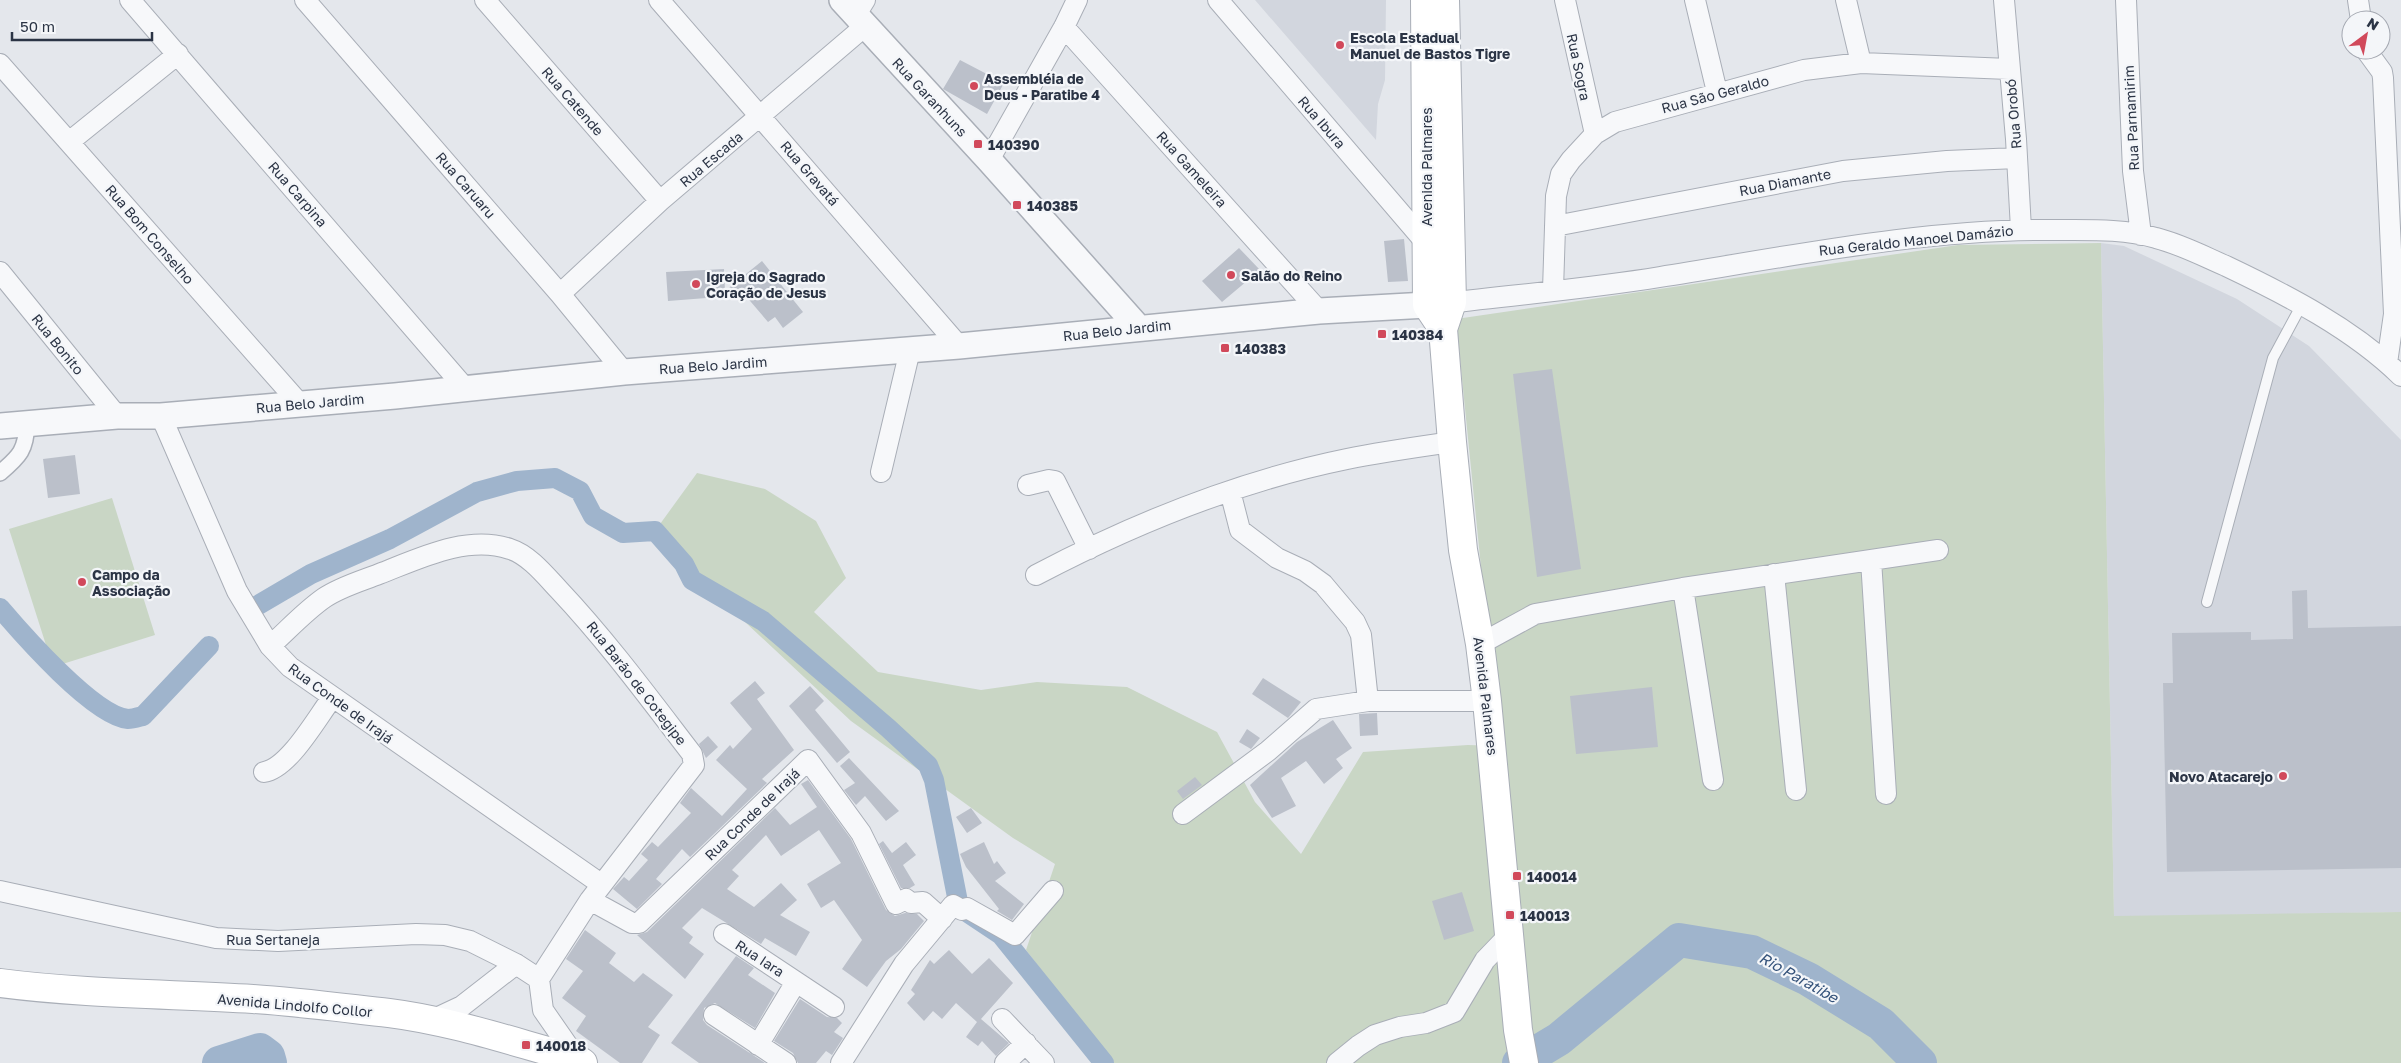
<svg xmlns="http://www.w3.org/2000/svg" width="2401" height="1063" viewBox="0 0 2401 1063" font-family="'Golos Text',sans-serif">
  <rect width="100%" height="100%" fill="#e4e7ec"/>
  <path fill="#d2d6de" d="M1255 0H1386L1385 80 1378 104 1376 140Z
    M2101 243 2124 246 2237 299 2309 346 2401 440V912L2114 917Z"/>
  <path fill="#c9d6c5" d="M2101 243 2114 916 2401 912V1063H1112L1026 950 1055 864 1013 838 851 721 713 592 655 531 697 473 765 489 816 521 846 578 814 612 878 672 981 690 1037 682 1127 687 1217 732 1255 802 1301 854 1363 752 1468 745 1499 746 1456 319 1958 245Z
    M112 498 155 635 53 667 9 529Z"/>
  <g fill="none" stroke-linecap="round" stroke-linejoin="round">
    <path stroke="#9fb4cc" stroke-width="20" d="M0 608C23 635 94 716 128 719 133 719 139 717 143 716L209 646
      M253 608 311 574 390 539 477 492 517 481 555 478 580 491 593 516 623 533 655 531 684 564 692 580 763 621 888 728 928 765 934 780 959 907 1001 935 1104 1063"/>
    <path stroke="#9fb4cc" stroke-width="34" d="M219 1063 260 1050 268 1056 270 1063
      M1519 1063 1559 1039 1679 940 1752 952 1808 979 1881 1024 1920 1063"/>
  </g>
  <path fill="#bbc0ca" d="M960 60 1004 83 987 114 943 89Z
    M1404 239 1408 281 1388 282 1384 241Z
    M1239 248 1260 270 1222 302 1202 281Z
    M762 261 803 312 783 328 775 317 768 322 745 295 668 301 666 272 724 269 725 291Z
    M1552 369 1581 569 1537 577 1513 374Z
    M75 455 80 494 48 498 43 459Z
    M2307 590 2308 628 2401 626V868L2167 872 2163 683H2173L2172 633 2251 632V640L2293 639 2292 591Z
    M1263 678 1301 702 1288 718 1252 694Z
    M755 681 765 693 757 699 794 750 762 779 767 783 690 857 682 849 656 879 662 884 637 909 613 889 624 877 629 881 648 860 641 854 652 842 658 847 691 813 680 803 691 788 722 816 747 789 716 760 730 745 733 749 752 729 730 703Z
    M810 686 824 701 815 710 850 752 837 763 789 706Z
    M1652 687 1658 747 1576 754 1570 696Z
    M1377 713 1378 735 1360 736 1359 714Z
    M1333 720 1352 748 1336 759 1343 768 1324 784 1306 761 1281 778 1296 806 1272 818 1250 785 1297 742Z
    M1247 729 1260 738 1251 749 1239 742Z
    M708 736 718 747 706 758 699 744Z
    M849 758 899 811 886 821 865 796 856 805 844 790 855 783 840 766Z
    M1195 777 1202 785 1183 799 1177 791Z
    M808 780 851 839 886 910 895 916 905 913 917 914 924 921 901 949 886 961 867 987 842 969 862 940 834 900 821 908 807 884 841 863 819 830 781 856 766 835 732 870 739 876 727 889 754 907 781 883 797 900 780 915 810 932 796 956 765 938 761 944 702 908 682 928 693 937 689 943 704 954 685 979 637 935 647 932 775 808 790 825 817 807 801 784Z
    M971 808 982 823 967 833 956 817Z
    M883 841 892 853 906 842 916 855 903 865 915 885 910 888H901L879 844Z
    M984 842 994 864 997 861 1006 873 995 881 1024 904 1012 920 997 911 999 909 966 867 960 854Z
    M1462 892 1474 931 1444 940 1432 901Z
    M585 930 616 953 609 963 634 982 643 973 673 995 648 1027 660 1035 642 1063H620L576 1031 586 1016 562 998 583 971 566 959Z
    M949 950 972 974 989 958 1013 983 981 1019 1009 1043 996 1056 982 1041 978 1046 966 1037 977 1022 956 1003 942 1019 933 1011 924 1021 907 1003 915 994 911 990 930 960 934 964Z
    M736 956 754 968 748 975 775 993 755 1028 715 1003 704 1008 703 1020 707 1025 765 1063H699L671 1043Z
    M800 999 827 1017 837 1018 842 1023 834 1032 843 1038 832 1055 826 1051 816 1063H798L793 1053 774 1041Z"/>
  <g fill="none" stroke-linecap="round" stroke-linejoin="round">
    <g stroke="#a9aeb7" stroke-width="12">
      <path id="service" d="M2207 602 2273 358 2301 306"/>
    </g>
    <g stroke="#a9aeb7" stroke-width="18">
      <path id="pedestrian" d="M0 473C20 456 26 450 27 423"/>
    </g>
    <g stroke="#a9aeb7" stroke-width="22">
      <path id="minor" d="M130 0 465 388
        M305 0 560 294 624 372
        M485 0 660 201
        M659 0 959 346
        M1218 0 1427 244
        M1565 0 1595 134
        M1695 0 1717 92
        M1846 0 1861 63
        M2004 0 2016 139 2021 229
        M2126 0 2133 171 2141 235
        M2358 0 2361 20
        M855 16 865 0
        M1064 27 1319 311
        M2366 50 2382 72 2383 78 2394 314 2387 363
        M0 64 300 404
        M69 142 178 54
        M989 160 1064 27 1077 0
        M1555 226 1843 171 1947 161 2017 158
        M0 272 117 416
        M1553 290 1556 196 1561 174 1571 160 1595 134 1615 122 1804 70 1861 63 2009 69
        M560 294 660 201 864 27
        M1439 304C1513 295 1587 289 1660 277 1792 256 1926 228 2061 230 2092 230 2125 229 2156 238 2180 244 2203 256 2226 266 2287 295 2353 329 2401 376
        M161 416 237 591 270 646 290 667 601 884
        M881 472 910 350
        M1028 485 1049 480 1055 481 1089 549
        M1230 491 1240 530 1277 558 1305 571 1323 584 1355 622 1361 635 1368 701
        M1871 560 1886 794
        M1774 574 1796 790
        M1036 575C1133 524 1239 481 1347 459 1381 452 1417 447 1452 442
        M1683 588 1713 780
        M1480 644 1535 614 1683 588 1938 550
        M270 646C288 630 304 612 324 598 340 587 361 581 379 574 418 559 467 534 510 549 529 555 545 575 559 590 607 641 649 698 692 754L694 765 590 900 539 979 543 1010 577 1059
        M264 772C289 768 316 719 332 698
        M1183 814 1268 751 1316 709 1368 701H1487
        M0 891 216 938 278 941 416 934 445 935 470 941 516 964 539 979
        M590 900 632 923H639L808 760 861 833 896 904 906 899 911 903 923 902 942 919
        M724 934 834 1007
        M714 1015 786 1063
        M1002 1019 1044 1063
        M430 1021 462 1006 516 964
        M758 1045 796 982
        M841 1063 904 964 953 905 962 910 967 908 1015 935 1053 891
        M1005 1063 1026 1043
        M1337 1063 1358 1046 1375 1035 1400 1027 1426 1023 1454 1012 1485 960 1510 934"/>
    </g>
    <g stroke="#a9aeb7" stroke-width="28">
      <path id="tertiary" d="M842 0 989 160 1138 327
        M0 426 117 416H161L395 396 624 372 959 346 1319 311 1427 305"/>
    </g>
    <g stroke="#a9aeb7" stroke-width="30">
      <path id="secondary" d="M1425 0 1427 305 1443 329
        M1445 0 1452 302 1443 329 1452 442 1463 550 1480 644 1487 701 1518 1030 1524 1063
        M0 983C84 994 169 994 253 999 299 1002 344 1008 389 1013 453 1021 516 1043 577 1059L583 1063"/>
    </g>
    <use href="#service" stroke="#f7f8fa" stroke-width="10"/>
    <use href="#pedestrian" stroke="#f7f8fa" stroke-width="15"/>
    <use href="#minor" stroke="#f7f8fa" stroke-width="20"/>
    <use href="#tertiary" stroke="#f7f8fa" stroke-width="25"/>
    <use href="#secondary" stroke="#fff" stroke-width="28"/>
  </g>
  <g fill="#d1495b" stroke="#f4f6f9" stroke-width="2">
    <circle cx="1340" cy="45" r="5"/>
    <circle cx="974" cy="86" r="5"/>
    <rect x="973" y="139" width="10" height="10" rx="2.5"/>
    <rect x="1012" y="200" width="10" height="10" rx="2.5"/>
    <circle cx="1231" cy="275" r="5"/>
    <circle cx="696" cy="284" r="5"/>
    <rect x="1377" y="329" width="10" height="10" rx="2.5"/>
    <rect x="1220" y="343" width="10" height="10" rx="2.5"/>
    <circle cx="82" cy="582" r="5"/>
    <circle cx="2283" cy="776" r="5"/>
    <rect x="1512" y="871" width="10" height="10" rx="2.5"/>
    <rect x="1505" y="910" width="10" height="10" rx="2.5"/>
    <rect x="521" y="1040" width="10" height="10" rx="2.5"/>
  </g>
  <g text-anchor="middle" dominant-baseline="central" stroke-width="4.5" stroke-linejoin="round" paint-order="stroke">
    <g font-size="14" font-weight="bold" fill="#2b3445" stroke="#f4f6f9" text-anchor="start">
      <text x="1350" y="37">Escola Estadual<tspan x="1350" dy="16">Manuel de Bastos Tigre</tspan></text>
      <text x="984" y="78">Assembléia de<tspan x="984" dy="16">Deus - Paratibe 4</tspan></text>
      <text x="988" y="144">140390</text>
      <text x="1027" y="205">140385</text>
      <text x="1241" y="275">Salão do Reino</text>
      <text x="706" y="276">Igreja do Sagrado<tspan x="706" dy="16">Coração de Jesus</tspan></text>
      <text x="1392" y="334">140384</text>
      <text x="1235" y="348">140383</text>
      <text x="92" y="574">Campo da<tspan x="92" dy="16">Associação</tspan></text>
      <text x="2273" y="776" text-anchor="end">Novo Atacarejo</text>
      <text x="1527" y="876">140014</text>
      <text x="1520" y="915">140013</text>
      <text x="536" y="1045">140018</text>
    </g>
    <g font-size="14" fill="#2b3445" stroke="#f4f6f9">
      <text transform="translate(1579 67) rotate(78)">Rua Sogra</text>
      <text transform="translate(1715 94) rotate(-15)">Rua São Geraldo</text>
      <text transform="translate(930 97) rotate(47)">Rua Garanhuns</text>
      <text transform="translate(573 101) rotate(49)">Rua Catende</text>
      <text transform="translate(2013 114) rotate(-95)">Rua Orobó</text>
      <text transform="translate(2131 118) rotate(-93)">Rua Parnamirim</text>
      <text transform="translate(1322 122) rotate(49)">Rua Ibura</text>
      <text transform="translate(711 159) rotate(-40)">Rua Escada</text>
      <text transform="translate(1426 167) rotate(-90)">Avenida Palmares</text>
      <text transform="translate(1192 169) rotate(48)">Rua Gameleira</text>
      <text transform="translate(810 173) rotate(49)">Rua Gravatá</text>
      <text transform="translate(1785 182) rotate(-11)">Rua Diamante</text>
      <text transform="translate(466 185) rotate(49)">Rua Caruaru</text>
      <text transform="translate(298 194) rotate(49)">Rua Carpina</text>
      <text transform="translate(150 234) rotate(49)">Rua Bom Conselho</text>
      <text transform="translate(1916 240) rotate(-6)">Rua Geraldo Manoel Damázio</text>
      <text transform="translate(1117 330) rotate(-6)">Rua Belo Jardim</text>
      <text transform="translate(58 344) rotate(51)">Rua Bonito</text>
      <text transform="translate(713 365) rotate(-4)">Rua Belo Jardim</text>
      <text transform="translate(310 403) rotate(-5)">Rua Belo Jardim</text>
      <text transform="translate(637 683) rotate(52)">Rua Barão de Cotegipe</text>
      <text transform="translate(1486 696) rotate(83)">Avenida Palmares</text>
      <text transform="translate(341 703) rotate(36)">Rua Conde de Irajá</text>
      <text transform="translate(752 814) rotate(-44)">Rua Conde de Irajá</text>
      <text x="273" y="939">Rua Sertaneja</text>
      <text transform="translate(760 958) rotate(33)">Rua Iara</text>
      <text transform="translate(295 1005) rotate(5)">Avenida Lindolfo Collor</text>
    </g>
    <g font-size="15" font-style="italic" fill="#34527a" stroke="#f4f6f9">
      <text transform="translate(1799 977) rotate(29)">Rio Paratibe</text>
    </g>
  </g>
  <g transform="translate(2366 35) rotate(32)"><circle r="24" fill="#f4f6f9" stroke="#a4a8b1"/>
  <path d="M0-4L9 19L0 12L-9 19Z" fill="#d1495b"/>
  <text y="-8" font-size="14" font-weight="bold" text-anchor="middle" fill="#2b3445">N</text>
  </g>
  <path d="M12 32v8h140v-8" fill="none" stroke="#2b3445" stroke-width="2.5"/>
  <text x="20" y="32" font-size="15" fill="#2b3445" stroke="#f4f6f9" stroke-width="4" paint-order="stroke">50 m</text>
</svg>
